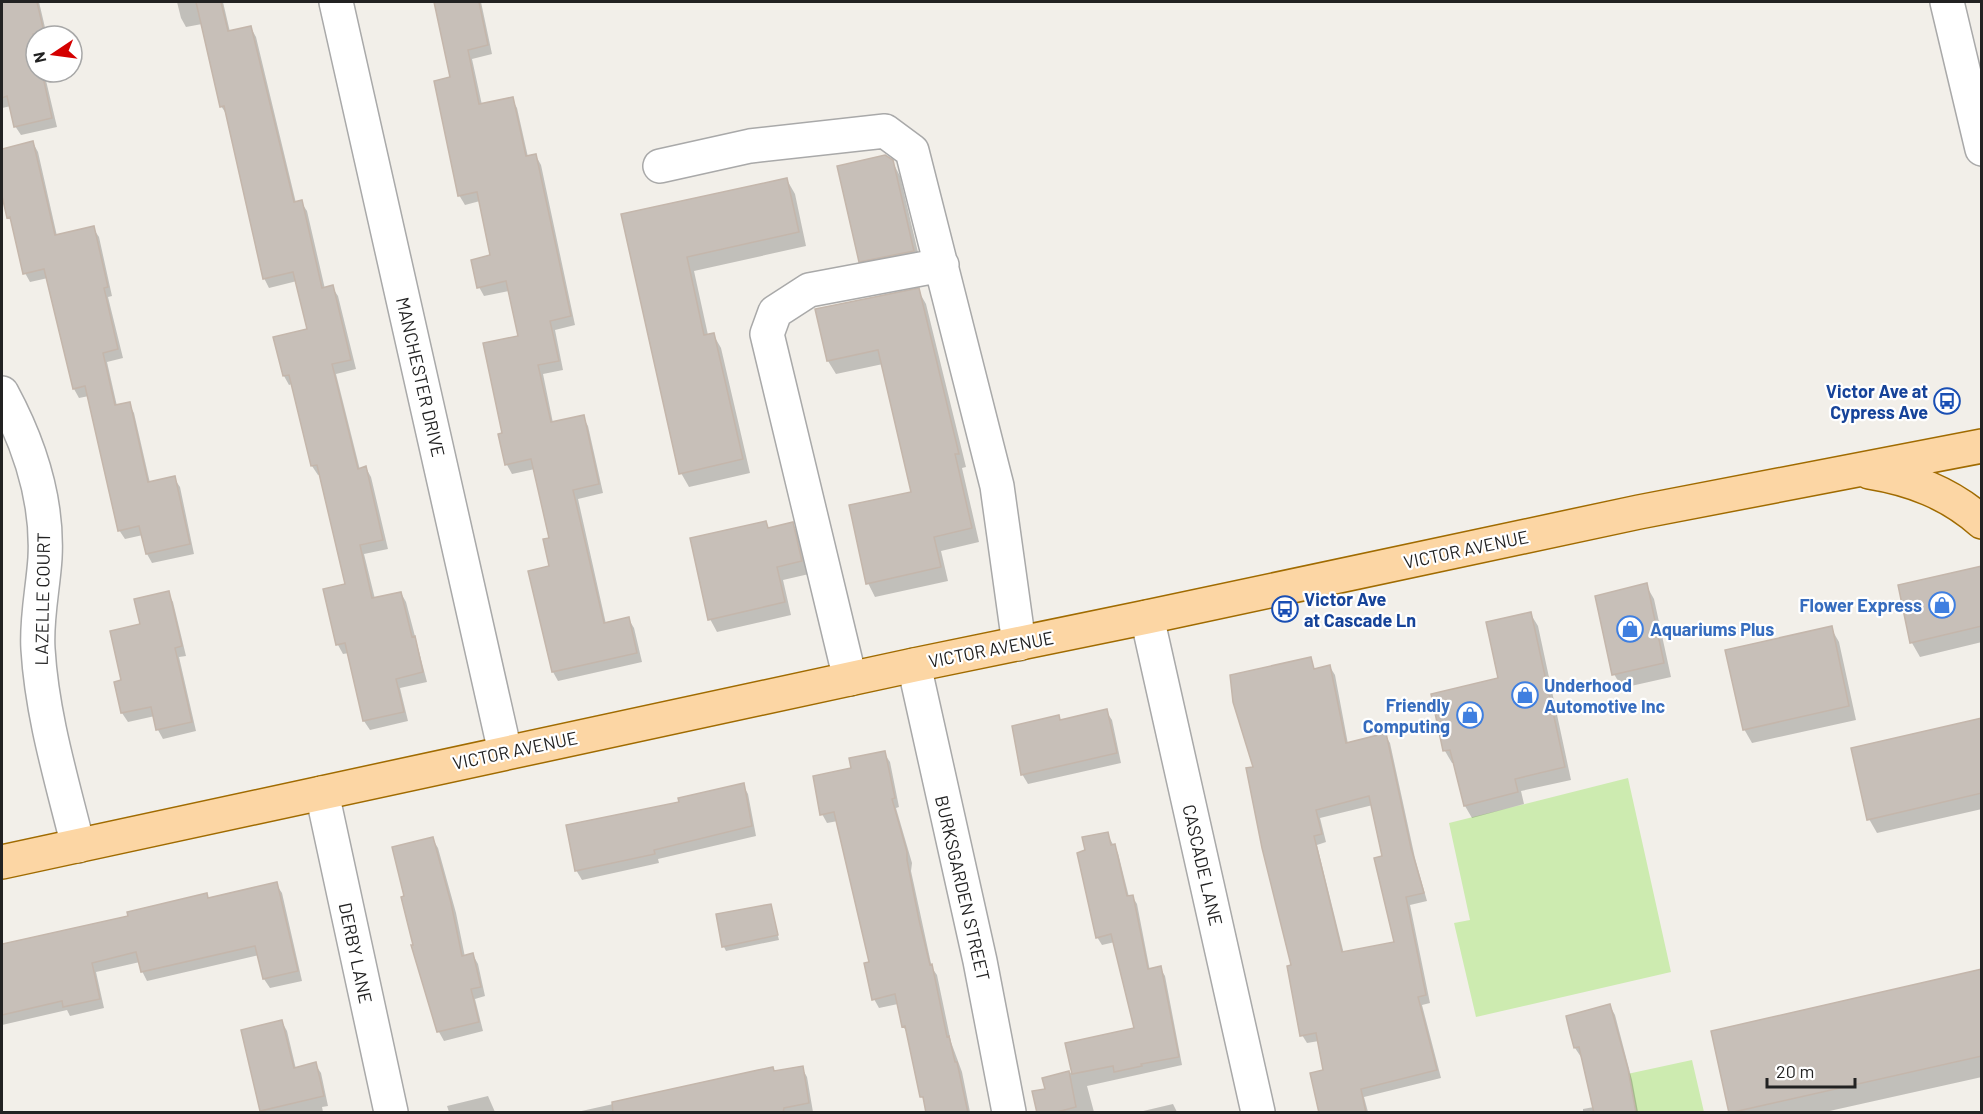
<svg xmlns="http://www.w3.org/2000/svg" width="1983" height="1114" viewBox="0 0 1983 1114" font-family="Barlow,sans-serif">
  <rect width="100%" height="100%" fill="#f2efe9"/>
  <path fill="#cdebb0" d="M1628 778 1671 972 1476 1017 1454 923 1470 920 1449 823Z
    M1692 1060 1704 1112H1636L1618 1076Z"/>
  <path fill="#0003" fill-rule="evenodd" d="M2 2H39L47 36H36V72H44L57 127 21 135 15 126 11 106 2 108Z
    M177 2H223L230 32 251 28 256 37 296 203 301 202 307 211 325 289 332 287 338 296 356 369 336 374 360 470 366 468 371 477 388 549 364 554 375 599 401 593 406 602 427 682 400 688 408 721 370 730 364 721 349 653 343 654 338 645 325 590 346 585 321 474 318 475 312 466 292 384 289 385 284 376 275 338 309 330 297 281 269 288 264 278 227 115 221 106 202 24 186 27 181 18Z
    M435 2H481L492 54 472 59 482 105 512 99 517 108 528 157 536 156 541 165 575 325 555 330 563 370 543 374 553 423 583 417 588 426 603 493 578 499 606 624 628 618 634 628 642 662 558 681 553 672 530 572 551 567V539L535 469 512 474 507 465 500 435H503L520 337 509 291 484 296 479 287 492 257 480 201 465 205 459 195 452 79Z
    M33 143 38 152 57 236 93 228 99 237 112 296 108 297 123 358 107 362 117 406 129 404 134 413 150 483 174 478 180 487 194 554 152 563 147 554 143 535 125 539 119 530 89 396 79 398 74 389 48 278 30 282 25 273 2 189V150Z
    M892 161 900 176 921 265 868 275 860 261Z
    M787 180 795 194 806 246 694 271 708 335 713 334 721 348 750 473 689 487 681 473 623 215Z
    M918 290 926 304 966 467 962 468 979 542 941 551 948 581 875 597 868 583 913 493 883 364 836 374 828 361 816 310Z
    M765 522 769 529 792 523 800 536 809 574 783 580 791 615 717 632 710 619Z
    M1981 568 1982 642 1920 657 1912 643 1900 586Z
    M1646 585 1654 599 1671 677 1622 688 1614 674Z
    M168 593 173 602 186 656 179 657 196 731 163 739 158 730 155 716 128 722 122 713 115 683 123 681Z
    M1530 613 1538 626 1571 780 1521 791 1524 804 1472 818 1465 806 1455 763H1452L1445 751 1432 695 1500 680Z
    M1831 628 1839 642 1856 720 1752 743 1744 729Z
    M1310 659 1315 670 1330 667 1335 675 1348 744 1385 735 1390 743 1415 858 1427 901 1410 905 1430 1003 1422 1005 1441 1078 1364 1097 1368 1112H1322L1325 1071 1319 1041 1307 1043 1302 1035 1293 966 1255 768ZM1373 805 1383 857 1396 943 1344 954 1317 845 1326 842 1320 818Z
    M1106 711 1112 720 1121 763 1028 784 1022 774 1059 717 1061 721Z
    M1982 719V809L1877 833 1869 819Z
    M884 753 890 762 899 807 896 808 912 863 911 871 932 968 937 975 951 1042 962 1072 970 1112H927L909 1036 903 1026 898 1004 879 1008 874 999 871 963 838 821 827 823 822 814 853 769Z
    M743 785 748 794 756 836 658 859 659 863 582 880 576 870 680 803Z
    M1107 834 1118 853 1129 897 1132 896 1137 904 1150 971 1160 968 1165 976 1182 1065 1087 1086 1094 1112H1039L1046 1090 1044 1079 1073 1072 1136 1029 1115 942 1102 945 1097 937 1087 851Z
    M432 838 438 848 456 913 465 957 473 955 478 964 485 996 475 999 483 1031 444 1041 439 1032 413 946H414L405 897Z
    M276 884 282 893 302 981 270 988 264 979 259 955 147 981 142 971 140 962 96 972 104 1008 70 1016 67 1010 2 1025V946L129 917 206 895 209 899Z
    M770 906 779 940 726 951 724 947Z
    M1982 971V1077L1825 1112H1731Z
    M1610 1006 1615 1015 1632 1080 1638 1112H1583V1109L1594 1107 1582 1057H1581L1575 1048 1568 1017Z
    M282 1022 287 1031 296 1069 315 1064 321 1073 328 1106 322 1107 323 1112H263L262 1111 243 1031Z
    M802 1068 807 1077 813 1112H577L758 1072H774Z
    M488 1096 495 1112H449L447 1106Z
    M1173 1104 1177 1112H1139Z"/>
  <path fill="#c7bfb8" stroke="#c4b6ab" stroke-width="1.5" fill-rule="evenodd" d="M2 2H37L44 32 33 34 36 46V72H42L52 118 14 127 7 96 2 98Z
    M196 2H221L228 31 251 26 294 202 302 200 322 288 333 285 351 360 332 364 358 469 366 466 383 540 360 545 372 598 401 592 412 637 415 636 423 672 396 679 404 712 363 721 345 643 336 645 323 589 345 584 317 465 311 466 289 375 283 376 273 337 307 329 293 272 263 279 224 106 220 107Z
    M434 2H479L488 45 468 50 479 104 513 97 526 156 536 154 571 316 550 321 559 361 538 365 551 422 584 415 599 484 573 490 604 623 629 617 637 653 552 672 528 571 549 566 543 539 549 538 531 459 505 465 498 434 502 433 483 343 518 336 506 281 477 288 471 260 490 255 477 192 458 196 434 81 450 77Z
    M33 141 55 235 94 226 108 287 104 288 118 349 103 353 115 405 130 402 148 482 175 476 190 544 146 554 139 526 118 531 85 386 73 389 44 269 23 274 10 217 7 218 2 196V149Z
    M885 155 893 160 914 251 859 262 837 166Z
    M787 178 799 232 687 257 704 335 714 333 743 459 679 474 621 214Z
    M919 288 959 454H955L972 528 934 537 941 567 866 584 849 505 911 492 878 350 827 361 815 309Z
    M766 521 768 528 793 522 802 561 777 567 785 602 708 620 690 538Z
    M1982 566V626L1910 643 1898 585Z
    M1647 583 1664 663 1612 675 1595 596Z
    M169 591 182 646 175 648 192 722 156 730 151 707 121 713 114 682 121 680 110 631 140 624 134 599Z
    M1531 612 1565 767 1515 779 1518 792 1464 806 1450 750 1443 751 1431 694 1498 678 1486 622Z
    M1832 626 1849 706 1743 730 1725 650Z
    M1311 657 1314 669 1330 665 1346 743 1386 733 1411 848 1424 893 1406 897 1426 995 1418 997 1437 1070 1361 1089 1366 1113H1319L1310 1073 1323 1070 1316 1033 1300 1036 1287 966 1291 965 1262 848 1246 768 1253 767 1233 702 1230 675ZM1369 796 1382 856 1374 858 1394 942 1342 952 1314 836 1322 834 1316 810Z
    M1107 709 1117 753 1021 775 1012 726 1059 715 1060 720Z
    M1982 718V793L1867 820 1851 748Z
    M885 751 895 798 892 799 907 852V860L919 920 930 965 932 964 947 1037 949 1036 955 1062H957L968 1113H926L923 1097H920L905 1026 902 1027 895 994 872 1000 864 963 869 962 834 812 820 815 813 776 851 768 849 758Z
    M744 783 752 826 654 850 655 854 575 871 566 825 679 802 678 798Z
    M1108 832 1111 845 1115 844 1127 896 1133 895 1148 969 1161 966 1179 1057 1141 1064 1142 1066 1114 1072 1113 1066 1072 1074 1065 1043 1134 1028 1111 934 1096 938 1077 853 1085 850 1082 837Z
    M433 837 451 903 462 956 473 953 481 987 471 989 479 1022 437 1032 411 945H413L401 897 404 896 392 847Z
    M277 882 298 971 263 979 255 946 141 972 136 952 92 963 100 999 63 1007 62 1001 2 1015V944L128 916 127 912 207 893 208 898Z
    M771 904 778 935 722 947 716 914Z
    M1982 969V1056L1729 1113 1711 1031Z
    M1610 1004 1628 1069 1636 1113H1594L1579 1047 1574 1048 1570 1033 1566 1016Z
    M282 1020 294 1068 316 1062 324 1096 260 1111 241 1030Z
    M803 1066 809 1103 784 1108 783 1113H613L612 1102 758 1070 773 1067 774 1071Z
    M1069 1071 1076 1107 1053 1113H1037L1032 1091 1045 1089 1042 1078Z"/>
  <g fill="none" stroke-linecap="round" stroke-linejoin="round">
    <g stroke="#a9a9a9" stroke-width="36">
      <path id="minor" d="M336 2 505 752
        M1947 2 1982 149
        M660 166 750 146 885 131 912 151 997 486 1019 644
        M2 393C29 443 48 500 45 558 43 589 36 619 38 649 42 716 62 781 78 846
        M1147 617 1258 1112
        M914 665 980 961 1009 1112
        M850 679 767 334 775 312 809 290 942 265
        M322 793 391 1112"/>
    </g>
    <g stroke="#a06b00" stroke-width="36">
      <path id="major" d="M1869 472C1912 479 1949 493 1982 522
        M2 862 914 665 1147 617 1639 512 1982 446"/>
    </g>
    <use href="#minor" stroke="#fff" stroke-width="33"/>
    <use href="#major" stroke="#fcd6a4" stroke-width="33"/>
  </g>
  <defs>
    <g id="bus-ring" transform="scale(1.35)"><circle r="9.5" fill="#fff" stroke="#1a4fb4" stroke-width="1.5"/><path d="M-5-6H5V4H4V6H2V4H-2V6H-4V4H-5ZM-3.5-4V0h7V-4ZM-3.5 1.2v1.5H-2V1.2ZM2 1.2v1.5H3.5V1.2Z" fill="#1a4fb4"/></g>
    <g id="shop-ring" transform="scale(1.35)"><circle r="9.5" fill="#fff" stroke="#3f7fe0" stroke-width="1.5"/><path d="M-5-2.5h2.3a2.7 3.5 0 0 1 5.4 0H5L5.5 6h-11ZM-1.5-2.5h3a1.5 2.3 0 0 0-3 0Z" fill="#3f7fe0"/></g>
  </defs>
  <g fill-rule="evenodd">
    <use href="#bus-ring" x="1947" y="401"/>
    <use href="#shop-ring" x="1942" y="605"/>
    <use href="#bus-ring" x="1285" y="609"/>
    <use href="#shop-ring" x="1630" y="629"/>
    <use href="#shop-ring" x="1525" y="695"/>
    <use href="#shop-ring" x="1470" y="715"/>
  </g>
  <g text-anchor="middle" dominant-baseline="central" stroke-width="4.5" stroke-linejoin="round" paint-order="stroke">
    <g font-size="18" fill="#222" stroke="#fff">
      <text transform="translate(421 377) rotate(77)">MANCHESTER DRIVE</text>
      <text transform="translate(1466 549) rotate(-12)">VICTOR AVENUE</text>
      <text transform="translate(42 599) rotate(-89)">LAZELLE COURT</text>
      <text transform="translate(991 649) rotate(-11)">VICTOR AVENUE</text>
      <text transform="translate(515 750) rotate(-12)">VICTOR AVENUE</text>
      <text transform="translate(1203 865) rotate(77)">CASCADE LANE</text>
      <text transform="translate(963 888) rotate(77)">BURKSGARDEN STREET</text>
      <text transform="translate(356 953) rotate(78)">DERBY LANE</text>
    </g>
    <g font-size="18" font-weight="bold" fill="#164399" stroke="#fff" text-anchor="end">
      <text x="1928" y="391">Victor Ave at<tspan x="1928" dy="21">Cypress Ave</tspan></text>
      <text x="1304" y="599" text-anchor="start">Victor Ave<tspan x="1304" dy="21">at Cascade Ln</tspan></text>
    </g>
    <g font-size="18" font-weight="bold" fill="#366cbe" stroke="#fff" text-anchor="end">
      <text x="1922" y="605">Flower Express</text>
      <text x="1650" y="629" text-anchor="start">Aquariums Plus</text>
      <text x="1544" y="685" text-anchor="start">Underhood<tspan x="1544" dy="21">Automotive Inc</tspan></text>
      <text x="1450" y="705">Friendly<tspan x="1450" dy="21">Computing</tspan></text>
    </g>
  </g>
  <rect width="1983" height="1114" fill="none" stroke="#222222" stroke-width="6"/>
  <g transform="translate(54 54) rotate(257)"><circle r="28" fill="#ffffff" stroke="#a7a7a7" stroke-width="1.5"/>
  <path d="M0-4.5L10 22L0 15L-10 22Z" fill="#d40000"/>
  <text y="-9" font-size="16" font-weight="bold" text-anchor="middle" fill="#222222">N</text>
  </g>
  <path d="M1767 1078v9h88v-9" fill="none" stroke="#222222" stroke-width="3"/>
  <text x="1776" y="1078" font-size="18" fill="#222222" stroke="#ffffff" stroke-width="4.5" paint-order="stroke">20 m</text>
</svg>
